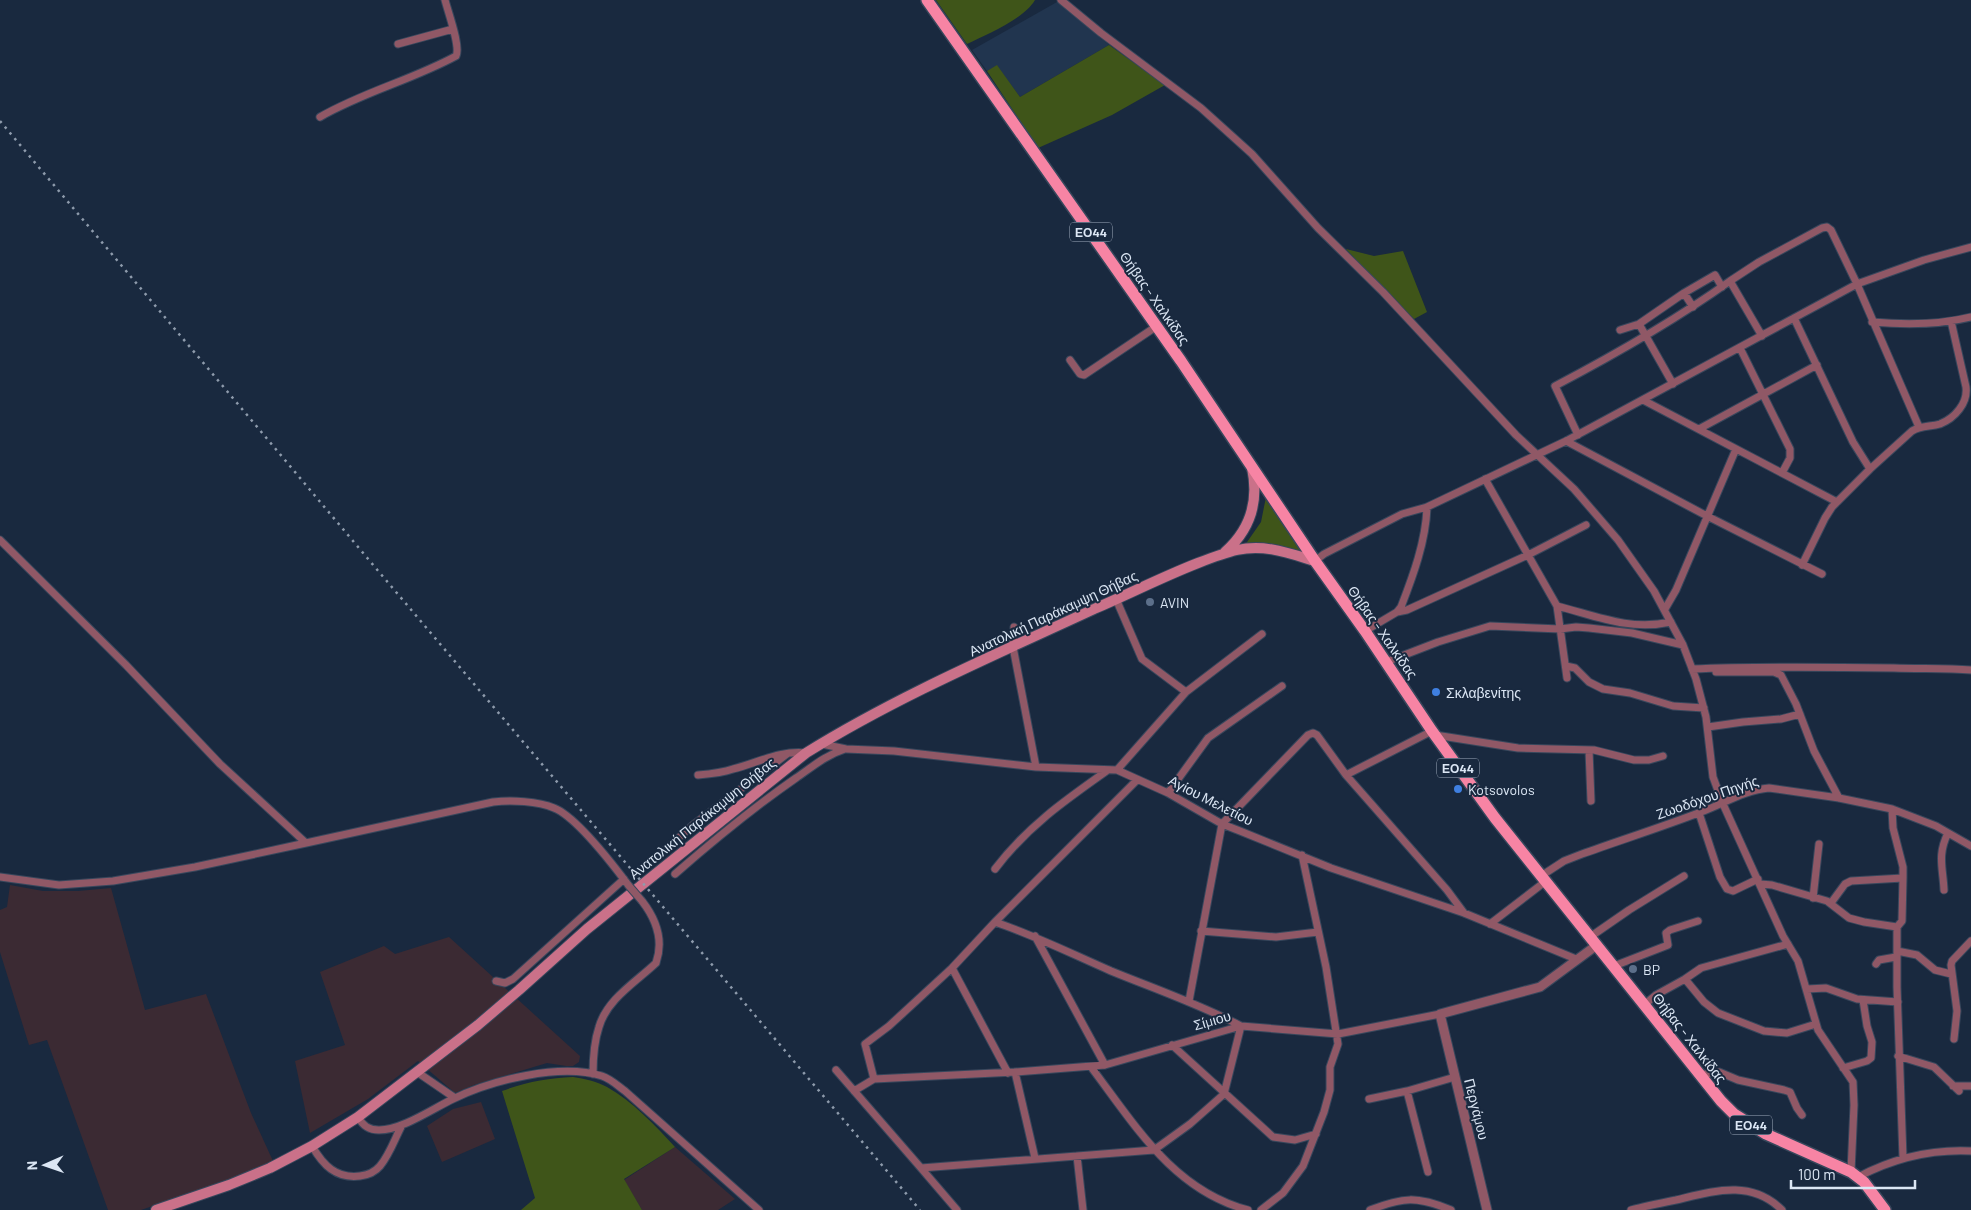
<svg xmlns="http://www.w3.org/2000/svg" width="1971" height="1210" viewBox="0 0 1971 1210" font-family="Barlow,sans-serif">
  <rect width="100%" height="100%" fill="#19293f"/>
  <path fill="#21354f" d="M1057 2 1109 45 1020 97 997 66 987 71 972 50Z"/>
  <path fill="#3b2a33" d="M10 885 43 891H78L111 888 145 1010 206 994 251 1113 273 1161 243 1175 141 1210H108L47 1040 29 1045 0 952V910L7 907Z
    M449 937 580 1056 579 1062 573 1066H566L547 1063 474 1085 455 1093 418 1061 368 1099 310 1133 295 1061 345 1045 320 972 384 946 395 954Z
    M481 1102 495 1139 442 1162 427 1126 453 1109Z
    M675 1147 735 1199 718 1210H642L624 1180Z"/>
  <path fill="#3f5519" d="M936 0H1035C1024 19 987 34 967 44Z
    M1109 45 1165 85 1112 115 1038 148 987 71 997 65 1020 97Z
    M1346 249 1374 256 1403 251 1427 312 1414 319 1379 285Z
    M1266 497 1302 553 1275 544 1245 545 1261 522Z
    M573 1077C585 1079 596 1081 607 1087 632 1101 656 1126 675 1147L624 1179 642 1210H521L535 1198 502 1091C526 1082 548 1078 573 1077Z"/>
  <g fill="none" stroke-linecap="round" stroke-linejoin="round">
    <g stroke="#38475c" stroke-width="9">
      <path id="minor" d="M1061 0 1101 33 1201 108 1252 154 1318 228 1383 292 1516 435 1574 489 1618 540 1654 591 1683 645 1696 679 1706 717 1713 777 1723 804 1783 936 1798 961 1818 1030 1853 1082 1854 1105 1851 1172
        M398 44 453 29
        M320 117C363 92 412 80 456 56 461 47 448 12 445 0
        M1730 281 1759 262 1822 228 1827 227 1831 230 1857 284 1919 427
        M1684 293 1693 307
        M1794 318 1853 442 1870 469
        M1872 322C1905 325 1939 325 1971 317
        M1639 324 1673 384
        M1620 330 1639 324 1684 293 1715 275 1722 287
        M1740 348 1790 449V458L1782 473
        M1070 360 1080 374 1084 375 1157 326
        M1643 400 1837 502
        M1699 429 1817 365
        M1578 435 1555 386C1616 354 1674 321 1730 281L1762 336
        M1566 441 1707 516 1822 574
        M1485 479 1557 606 1567 678
        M0 540 126 665 220 764 306 843 493 802C511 800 538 801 554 808 577 817 614 866 629 886
        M1315 561 1324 554 1402 514 1427 507 1566 441 1857 284 1924 260 1971 247
        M1802 565 1825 518 1832 507 1870 469 1912 431C1921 425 1930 427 1940 424 1955 418 1968 403 1966 387L1951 321
        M1116 599 1142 659 1186 692
        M1557 606C1596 616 1629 631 1671 622
        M1665 609 1676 590 1736 449
        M1397 612 1407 610 1528 555 1586 525
        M1014 627 1013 647 1036 767
        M1365 631 1397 612 1401 607C1413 576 1426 541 1427 507
        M1386 662 1438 642 1490 626 1560 629 1576 627 1589 628 1632 633 1683 645
        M1566 666 1575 668 1589 682 1603 689 1630 693 1673 706 1704 708
        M1692 669C1759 666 1827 667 1894 668 1920 669 1946 668 1971 670
        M1716 672H1774L1781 675 1796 704 1814 751 1839 798
        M1708 727 1743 722 1781 719 1800 714
        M1435 735 1518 748 1594 750 1634 760H1649L1663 756
        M822 744 846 749 894 751 1036 767 1117 770 1168 793 1222 824 1240 831 1331 868 1464 913 1576 959
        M1589 750 1591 801
        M1117 770 1186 692 1262 634
        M698 775C710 774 722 773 733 769 757 763 781 750 806 753
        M1346 775 1432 731
        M1168 793 1208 738 1282 686
        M1892 809 1893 828 1903 867V878L1902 921 1897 927
        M1699 813 1720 877 1727 889 1733 891 1758 879
        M655 859 693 825 787 754
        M995 869C1028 826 1064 801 1108 770
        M675 874C714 840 754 807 796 778 812 767 826 755 845 749
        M1541 876 1564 861 1582 854C1621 840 1662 827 1701 812 1723 804 1745 790 1769 788L1839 798 1892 809 1936 826 1971 846
        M0 877 59 885 113 881 195 867 306 843
        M1760 884 1772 885 1827 901 1849 918 1864 922 1897 927V987L1903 1158
        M1944 890C1943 868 1937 855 1948 833
        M1813 898 1819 844
        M1831 903 1845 884 1851 881 1903 878
        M995 922 1137 780
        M1490 924 1546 881
        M1201 931 1276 937 1318 932
        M1035 936 1105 1065
        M1590 937 1629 910 1684 876
        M1897 951 1917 955 1935 970 1951 974
        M1876 964 1879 960 1896 957
        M1614 966 1668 945 1666 933 1670 930 1698 921
        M952 968 1008 1073
        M1685 979 1704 1002 1718 1013 1764 1031 1787 1033 1816 1024
        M496 981 505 983 513 979 624 879
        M1807 989 1826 988 1857 999 1898 1002
        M1189 1001 1222 824 1308 735 1313 733 1317 735 1346 775 1447 890 1464 913
        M1644 1005 1656 995 1685 979 1701 968 1788 944
        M1954 1039 1957 1011 1951 965 1952 961 1971 941
        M1172 1045 1273 1137 1295 1140 1316 1134
        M1898 1056 1934 1067 1959 1091
        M1091 1067C1135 1125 1173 1190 1248 1210
        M1843 1068 1867 1061 1871 1058 1872 1042 1867 1026 1863 1000
        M836 1070 921 1168 1154 1150 1190 1124 1224 1094 1241 1026C1199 1004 1155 989 1111 971 1072 954 1036 936 995 922L952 968 889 1026 865 1044 874 1079
        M417 1072 455 1098
        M1015 1072 1035 1158
        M593 1074C593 1058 594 1042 599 1027 607 999 636 982 656 963 664 940 656 919 642 901
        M1699 1075 1719 1072 1738 1080 1784 1090 1790 1092 1797 1108 1802 1115
        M874 1079 1015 1072 1105 1065 1241 1026 1338 1034 1440 1014
        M1953 1086H1971
        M854 1091 874 1079
        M1407 1091 1428 1172
        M1369 1099 1407 1091 1455 1077
        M358 1117C363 1126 369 1130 379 1130 402 1130 432 1109 453 1099 492 1080 560 1063 602 1076 611 1079 618 1086 625 1091L759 1210
        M312 1146C323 1165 336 1179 360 1176 368 1175 375 1172 380 1166 390 1154 395 1138 402 1125
        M1077 1156 1083 1210
        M921 1168 957 1210
        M1858 1177C1894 1158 1930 1149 1971 1151
        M1261 1210 1283 1193 1303 1166 1324 1112 1330 1090V1067L1338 1044 1326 967 1302 855
        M1370 1210C1403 1197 1417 1196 1451 1210
        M1631 1210C1646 1206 1661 1203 1676 1200 1714 1191 1751 1179 1782 1210"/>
    </g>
    <g stroke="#38475c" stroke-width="11">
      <path id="tertiary" d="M1487 1210 1440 1014 1540 987 1597 945"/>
    </g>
    <g stroke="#38475c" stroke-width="12">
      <path id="secondary" d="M1225 552C1251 529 1259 501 1252 468
        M156 1210 229 1185 270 1168 312 1146 358 1117 478 1025 519 990 587 929 806 753C898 696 997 654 1094 609 1129 594 1162 577 1198 563 1211 558 1224 553 1237 550 1265 544 1288 553 1315 561"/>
    </g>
    <g stroke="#38475c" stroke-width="14">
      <path id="primary" d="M927 0 1181 361 1315 561 1365 631 1432 731 1495 818 1721 1101 1734 1114 1766 1134 1851 1172 1864 1182 1885 1210"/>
    </g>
    <use href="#minor" stroke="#905866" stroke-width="7"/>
    <use href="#tertiary" stroke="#905866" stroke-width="9"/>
    <use href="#secondary" stroke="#ca7189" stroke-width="10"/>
    <use href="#primary" stroke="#f784a4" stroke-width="11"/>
    <path stroke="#8e9bac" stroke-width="2.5" stroke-dasharray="2.5 5" stroke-linecap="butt" d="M0 121 374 566 920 1210"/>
    <g stroke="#38475c" stroke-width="9" stroke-linecap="butt">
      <path id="minor-bridge" d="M629 886 642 901"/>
    </g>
    <use href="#minor-bridge" stroke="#905866" stroke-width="7"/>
  </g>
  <g fill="#5c6f8a" stroke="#19293f" stroke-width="2">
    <circle cx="1150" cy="602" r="5"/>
    <circle cx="1633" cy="969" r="5"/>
  </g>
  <g fill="#3f7fe0" stroke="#19293f" stroke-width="2">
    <circle cx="1436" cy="692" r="5"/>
    <circle cx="1458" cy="789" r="5"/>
  </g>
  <g text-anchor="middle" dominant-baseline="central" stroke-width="4" stroke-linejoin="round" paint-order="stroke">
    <g fill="#19293f" stroke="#a1adbe" stroke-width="1">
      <rect x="1070" y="222.5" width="42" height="19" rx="4"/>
      <rect x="1437" y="758.5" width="42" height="19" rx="4"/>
      <rect x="1730" y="1115.5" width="42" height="19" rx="4"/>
    </g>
    <g font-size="12" font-weight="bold" fill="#dbe6f4">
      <text x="1091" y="232">ΕΟ44</text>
      <text x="1458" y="768">ΕΟ44</text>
      <text x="1751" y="1125">ΕΟ44</text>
    </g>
    <g font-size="14" fill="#dbe6f4" stroke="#19293f">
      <text transform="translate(1155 298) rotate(55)">Θήβας - Χαλκίδας</text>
      <text transform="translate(1053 613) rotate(-25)">Ανατολική Παράκαμψη Θήβας</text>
      <text transform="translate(1383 632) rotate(55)">Θήβας - Χαλκίδας</text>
      <text transform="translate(1707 797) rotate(-19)">Ζωοδόχου Πηγής</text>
      <text transform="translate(1211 800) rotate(27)">Αγίου Μελετίου</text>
      <text transform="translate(702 818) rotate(-39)">Ανατολική Παράκαμψη Θήβας</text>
      <text transform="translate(1212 1020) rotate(-16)">Σίμιου</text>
      <text transform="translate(1690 1038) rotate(52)">Θήβας - Χαλκίδας</text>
      <text transform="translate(1477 1109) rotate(76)">Περγάμου</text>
    </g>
    <g font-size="14" fill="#dbe6f4" stroke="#19293f" text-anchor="start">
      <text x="1160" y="602">AVIN</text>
      <text x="1446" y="692">Σκλαβενίτης</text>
      <text x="1468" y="789">Kotsovolos</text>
      <text x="1643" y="969">BP</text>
    </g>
  </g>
  <g transform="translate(45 1165) rotate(268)" stroke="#19293f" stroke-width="4" paint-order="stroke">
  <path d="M0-4L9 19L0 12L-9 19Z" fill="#dbe6f4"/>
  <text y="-8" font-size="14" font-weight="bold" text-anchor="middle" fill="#dbe6f4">N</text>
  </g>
  <path d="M1791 1180v8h124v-8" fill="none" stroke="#dbe6f4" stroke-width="2.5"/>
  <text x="1798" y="1180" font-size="15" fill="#dbe6f4" stroke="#19293f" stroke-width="4" paint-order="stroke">100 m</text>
</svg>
